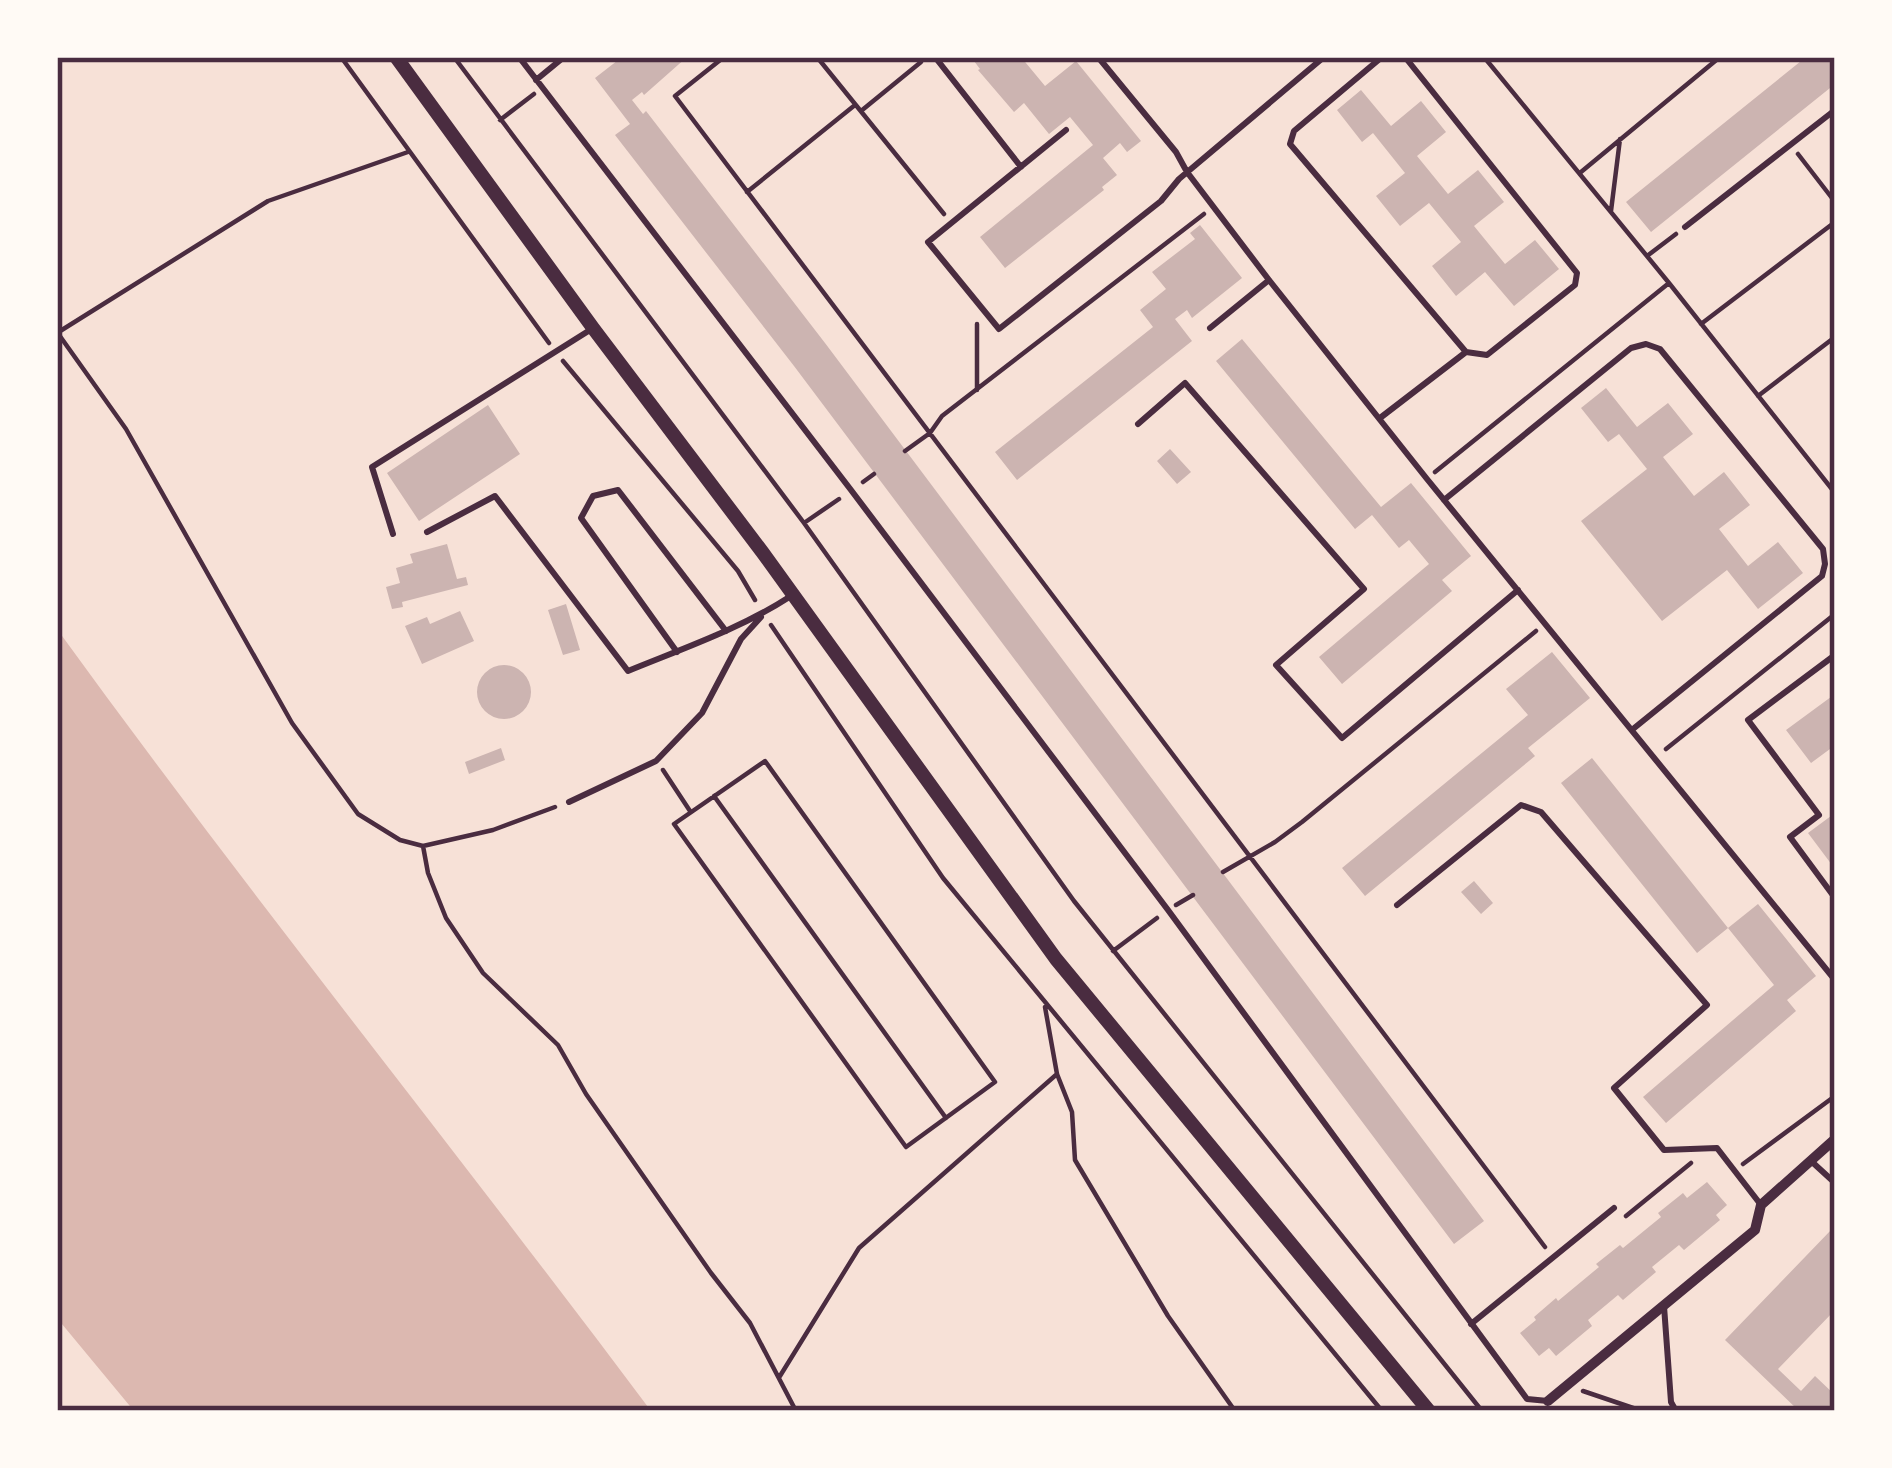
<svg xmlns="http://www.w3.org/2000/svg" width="1892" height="1468" viewBox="0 0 1892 1468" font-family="Ubuntu,sans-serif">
  <rect width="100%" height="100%" fill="#f7e1d7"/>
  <path fill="#dcb8b0" d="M57 629C249 894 455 1149 651 1411H134L57 1318Z"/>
  <path fill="#ccb4b1" d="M622 57H687L644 95 642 92 632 100 643 114 646 111 825 343 1484 1221 1454 1244 794 366 615 135 630 124 595 78Z
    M971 57H1021L1045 86 1076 61 1141 141 1127 152 1120 143 1103 158 1117 175 1102 187 1104 190 1005 268 980 237 1093 145 1070 117 1049 134 1024 103 1014 112 978 70 980 69Z
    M1806 57H1835V84L1651 232 1626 202Z
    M1361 90 1391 126 1421 101 1446 132 1417 156 1448 194 1478 170 1504 202 1474 226 1505 264 1535 240 1559 269 1514 306 1485 272 1456 296 1432 266 1461 242 1429 203 1400 226 1376 196 1405 173 1373 133 1362 142 1337 110Z
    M1200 225 1242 278 1192 318 1187 310 1175 319 1192 341 1017 480 995 452 1153 327 1140 310 1166 289 1152 272 1195 239 1190 233Z
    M1242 339 1381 507 1411 483 1471 556 1442 580 1452 591 1342 684 1319 657 1429 564 1409 540 1399 548 1372 515 1355 529 1216 361Z
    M1606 388 1637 427 1668 403 1693 434 1663 457 1694 496 1724 472 1750 505 1719 529 1748 566 1778 542 1803 573 1758 609 1727 570 1662 621 1581 521 1647 469 1619 434 1608 442 1581 408Z
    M488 405 520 454 419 521 387 473Z
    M1170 449 1191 472 1177 484 1157 461Z
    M447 544 457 579 466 577 468 585 402 602 403 607 392 609 386 587 400 583 396 568 413 563 410 554Z
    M566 604 580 650 563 655 548 610Z
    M460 611 474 641 422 664 405 626 427 617 430 624Z
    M1552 652 1590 698 1528 748 1535 756 1365 896 1342 868 1528 715 1506 689Z
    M477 692a27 27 0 1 1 54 0a27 27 0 1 1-54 0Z
    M1835 694V755L1830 749 1811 763 1786 730Z
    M501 748 505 760 469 774 465 762Z
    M1592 758 1728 928 1697 953 1561 783Z
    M1835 813V869L1808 833Z
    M1474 881 1493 903 1481 914 1461 892Z
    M1758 904 1816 976 1787 1000 1796 1011 1666 1123 1643 1097 1774 985 1728 928Z
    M1707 1182 1727 1205 1716 1215 1720 1220 1684 1250 1679 1245 1652 1267 1656 1272 1623 1300 1618 1295 1588 1320 1592 1326 1556 1356 1549 1348 1539 1356 1520 1333 1536 1320 1534 1317 1556 1298 1558 1301 1599 1267 1596 1264 1620 1245 1623 1248 1661 1217 1658 1213 1683 1193 1687 1198Z
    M1832 1229 1835 1232V1310L1778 1369 1801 1391 1815 1376 1835 1395V1411H1799L1725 1340Z"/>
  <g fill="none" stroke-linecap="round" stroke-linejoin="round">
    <path stroke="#4a2c40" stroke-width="4.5" d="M341 57 549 343
      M454 57 804 523 1074 901 1482 1411
      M724 57 675 96 1545 1247
      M817 57 944 214
      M1484 57 1669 283 1835 493
      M1802 57 1803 59
      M861 111 921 62
      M500 120 534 94
      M1798 154 1835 202
      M1581 172 1720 57
      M747 192 855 105
      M1611 211 1620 139
      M1647 256 1676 234
      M977 324V390
      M1701 324 1835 222
      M57 332 126 429 292 723 358 814 400 840 423 846 493 830 555 807
      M57 333 268 201 408 152
      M563 361 738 571 755 600
      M1758 396 1835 337
      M905 451 930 433 942 416 1204 214
      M1435 472 1669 283
      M863 482 874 474
      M804 523 839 499
      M771 625 943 878 1382 1411
      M1666 749 1835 614
      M765 761 995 1082 906 1147 674 824Z
      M663 770 690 811
      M714 796 946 1118
      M423 846 428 873 446 918 483 973 558 1045 586 1094 711 1273 750 1323 796 1411
      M1223 872 1275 842 1302 822 1536 631
      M1176 905 1193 895
      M1113 951 1157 918
      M1045 1007 1057 1074 1072 1112 1075 1160 1168 1316 1235 1411
      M1743 1164 1835 1096
      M1626 1216 1691 1163
      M780 1376 859 1248 1057 1074
      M1583 1391 1642 1411"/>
    <path stroke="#4a2c40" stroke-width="6" d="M519 57 851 490 1168 910 1527 1399 1548 1401
      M935 57 1021 167
      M1098 57 1176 152 1187 172 1269 280 1427 479 1835 980
      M1382 57 1294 131 1290 144 1466 352 1487 355 1575 285 1577 273 1405 57
      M536 80 564 57
      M1066 130 928 242 999 329 1161 201 1179 179 1324 57
      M1685 227 1835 110
      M1210 328 1269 280
      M1380 418 1466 352
      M1138 424 1185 383 1364 589 1276 665 1342 738 1518 590
      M1444 500 1631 348 1646 344 1660 349 1823 549 1825 564 1822 576 1633 729
      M427 532 495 496 628 671C684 648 740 629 791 596
      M393 534 372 467 590 330
      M677 652 581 518 593 496 618 490 726 631
      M1835 655 1748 720 1819 815 1790 837 1835 898
      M569 802 656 761 702 713 741 639 761 617
      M1397 905 1521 805 1541 812 1707 1005 1614 1088 1664 1150 1717 1148 1761 1205
      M1811 1161 1835 1183
      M1664 1306 1671 1402 1676 1411
      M1471 1324 1614 1208"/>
    <path stroke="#4a2c40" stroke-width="10" d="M1548 1401 1755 1230 1761 1205 1835 1139"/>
    <path stroke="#4a2c40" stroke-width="14" d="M396 57 593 328 763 553 1056 959 1429 1411"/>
  </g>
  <rect width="1892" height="1468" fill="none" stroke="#fffaf5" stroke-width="120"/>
  <rect x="60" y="60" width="1772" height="1348" fill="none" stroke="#4a2c40" stroke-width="4.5"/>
</svg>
